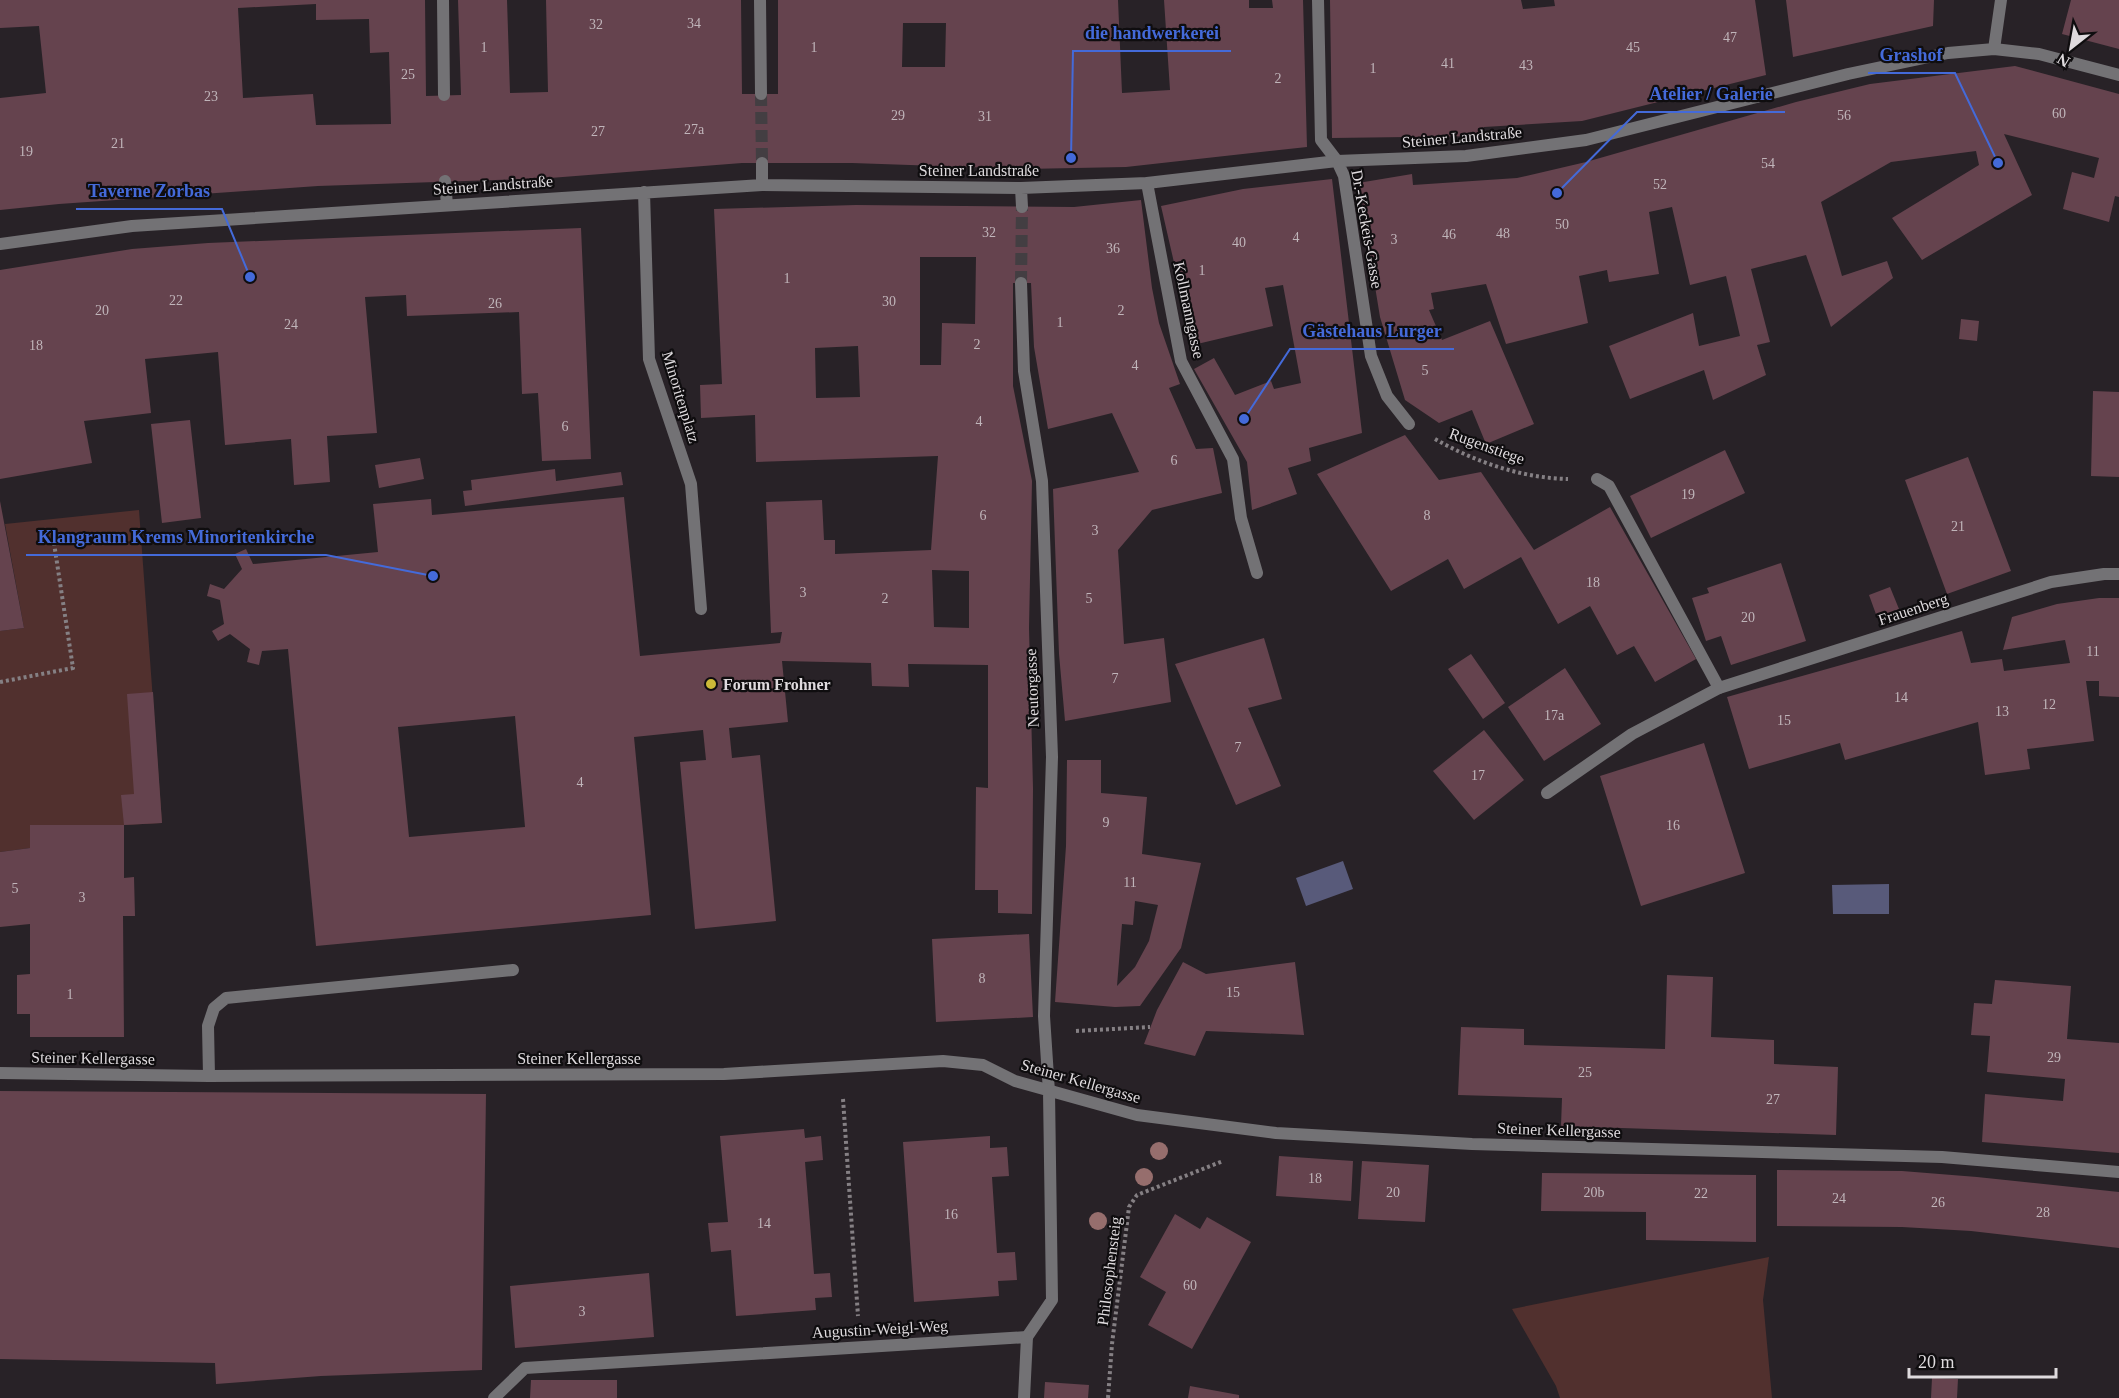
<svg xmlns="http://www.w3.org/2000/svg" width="2119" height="1398" viewBox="0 0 2119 1398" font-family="Georgia,serif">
  <rect width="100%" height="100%" fill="#282227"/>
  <path fill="#51302e" d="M139 510 162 823 124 825H30V848L0 852V631L24 628 5 524Z
    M1769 1257 1763 1300 1772 1398H1560L1556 1386 1512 1309Z"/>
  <path fill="#585a7a" d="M1343 861 1353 889 1306 906 1296 878Z
    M1889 884V914H1833L1832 885Z"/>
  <path fill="#65434e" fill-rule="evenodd" d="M0 0H425L426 96 461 95 458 0H507L510 93 548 92 546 0H741L742 94H778V0H1118L1122 93 1170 90 1164 0H1249V8H1273L1272 0H1303L1307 147 1126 167 1024 169 852 163H742L550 178 318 186 59 204 0 210V98L46 93 39 26 0 28ZM316 4V20L369 19 370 53 389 52 391 124 316 125 313 94 243 98 238 8ZM903 23H946L945 67H902Z
    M1330 0H1521L1523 9 1555 6 1554 0H1755L1766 75 1582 121 1484 127 1483 136 1332 138Z
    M1786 0H1934L1933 26 1793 57Z
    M2071 0H2119V49L2062 34Z
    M2015 66 2119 94V197L2115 196 2109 222 2063 209 2072 172 2094 178 2099 158 2004 134 2032 195 1922 260 1892 218 1979 165 1976 151 1891 162 1821 202 1842 276 1887 261 1893 278 1831 327 1806 255 1751 269 1770 342 1757 345 1766 375 1713 400 1704 370 1630 399 1609 346 1693 313 1699 346 1740 336 1726 276 1690 285 1672 207 1649 212 1659 274 1609 282 1607 270 1579 276 1588 323 1506 344 1486 284 1431 293 1434 309 1429 310 1442 340 1490 321 1534 424 1486 444 1472 410 1439 423 1405 400 1380 317 1358 183 1412 174 1413 185 1517 178 1586 162 1796 102 1870 84Z
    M1332 179 1362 433 1309 448 1311 461 1288 468 1297 494 1252 510 1247 462 1194 369 1214 358 1235 395 1271 381 1274 389 1301 383 1283 285 1265 288 1273 326 1193 345 1161 206 1243 189Z
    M1141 200 1152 288 1159 323 1180 384 1169 388 1196 449 1213 448 1222 493 1152 510 1118 550 1124 644 1164 638 1171 702 1065 721 1059 654 1053 489 1139 472 1112 413 1048 429 1034 347 1031 283H1013V386L1032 481 1029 628 1033 788 1032 914 998 913V890H975L976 787 988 788V665L908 664 909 687 872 686 871 663 782 661 788 722 729 728 732 758 760 755 776 921 695 929 680 762 706 760 703 730 634 737 651 915 316 946 288 649 262 651 259 665 247 662 250 649 230 634 218 641 212 631 224 624 220 600 207 596 210 584 224 589 242 569 235 554 246 549 253 564 378 552 373 504 431 499 432 515 624 497 640 656 780 643 782 632 771 633 766 502 822 500 824 540H835V554L931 550 938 456 756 462 755 415 701 418 700 385 722 384 714 209 856 205 1074 207ZM920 257H976L975 324 942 323 941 365H920ZM858 346 860 397 816 398 815 348ZM932 570 969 571V628L934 627ZM515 716 525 827 409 837 398 727Z
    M581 228 591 459 542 461 538 393 522 394 519 312 407 316 406 295 365 297 377 433 327 436 330 482 294 485 291 439 225 445 218 352 145 359 151 413 84 421 92 463 0 479V270L132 249 208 243Z
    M1961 319 1979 321 1977 341 1959 339Z
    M2093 391 2119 392V477L2091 476Z
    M190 420 201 518 162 523 151 424Z
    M1405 435 1439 480 1481 472 1534 550 1610 507 1696 659 1655 682 1634 646 1617 655 1590 606 1558 624 1521 557 1464 589 1448 559 1391 591 1317 474Z
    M1725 450 1745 493 1651 538 1630 496Z
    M1968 457 2011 571 1947 594 1905 480Z
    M420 458 424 479 379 488 375 465Z
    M555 469 556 481 621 472 623 485 465 506 463 491 472 490 471 480Z
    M0 501 24 628 0 631Z
    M1781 563 1806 641 1731 665 1721 636 1706 641 1692 598 1709 593 1707 588Z
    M1890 587 1899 609 1877 617 1869 595Z
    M2099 598H2119V697L2099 696V681H2086L2094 741 2027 749 2030 769 1985 775 1978 722 1845 760 1840 743 1749 769 1727 697 1962 631 1971 663 2002 659 2004 671 2070 663 2065 640 2003 650 2012 617 2057 604Z
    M1264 638 1282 699 1248 708 1281 786 1236 805 1175 664Z
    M1471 654 1505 703 1483 719 1448 669Z
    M1565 668 1601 724 1544 761 1508 707Z
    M153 692 162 823 124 825 121 795 134 794 127 694Z
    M1484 730 1524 780 1474 820 1433 771Z
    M1704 743 1745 873 1641 906 1600 776Z
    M1067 760H1101V793L1147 797 1142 854 1201 863 1181 948 1140 1006 1115 1007 1055 1002 1066 846ZM1135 901 1158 905 1149 941 1135 967 1117 986 1122 924 1133 925Z
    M30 825H124V878L134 877 135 916H123L124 1037H30V1014H17V975L30 974V924L0 927V852L30 848Z
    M1029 934 1033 1017 936 1022 932 939Z
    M1183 962 1206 974 1295 962 1304 1035 1206 1031 1195 1056 1144 1044 1157 1010Z
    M1667 975 1713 977 1711 1037 1774 1040V1064L1838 1067 1836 1135 1561 1126 1562 1098 1458 1095 1461 1027 1524 1029V1045L1665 1049Z
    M1995 980 2071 986 2067 1039 2119 1043V1153L1982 1142 1985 1094 2063 1101 2065 1079 1987 1072 1990 1036 1971 1035 1974 1003 1992 1004Z
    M0 1091 486 1094 482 1370 321 1376 216 1384 215 1363 0 1359Z
    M804 1129 805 1138 821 1136 823 1160 805 1162 814 1274 830 1273 832 1297 815 1298 816 1310 736 1316 731 1250 711 1252 708 1223 728 1222 720 1136Z
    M990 1136V1148L1007 1147 1009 1176 992 1177 997 1253 1015 1252 1017 1280 998 1281 999 1296 914 1302 903 1142Z
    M1279 1156 1353 1161 1351 1201 1276 1196Z
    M1362 1161 1429 1165 1425 1222 1358 1219Z
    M1777 1170 1902 1171 1977 1177 2119 1192V1248L1971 1231 1902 1227 1777 1226Z
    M1542 1173 1756 1175V1242L1646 1240V1212L1541 1211Z
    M1175 1214 1200 1229 1207 1217 1251 1242 1192 1349 1148 1325 1166 1292 1140 1277Z
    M649 1273 654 1337 515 1348 510 1286Z
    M1932 1378 1958 1379 1957 1398H1931Z
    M531 1380H617V1398H530Z
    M1045 1382 1089 1385 1088 1398H1044Z
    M1190 1386 1239 1395V1398H1188Z"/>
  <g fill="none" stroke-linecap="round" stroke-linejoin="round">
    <path stroke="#433e42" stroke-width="12" stroke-dasharray="12 6" stroke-linecap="butt" d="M761 94 762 163
      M1021 283 1022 207"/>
    <path stroke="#858084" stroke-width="4" stroke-dasharray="3 3" stroke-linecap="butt" d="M1435 439C1475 462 1522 478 1568 479
      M0 682 73 668 52 530
      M1076 1031 1150 1027
      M843 1099 858 1316
      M1108 1398 1112 1344 1129 1207 1137 1195 1223 1161"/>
    <path stroke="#737275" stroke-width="12" d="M443 0 444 95
      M1318 0 1321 140 1337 161
      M445 181 447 205
      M1021 283 1024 371 1042 481 1052 757 1044 1016 1049 1092
      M1597 479 1609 486 1719 688
      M209 1076 208 1026 214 1008 226 998 513 970
      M494 1398 525 1368 1027 1337 1024 1398"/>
    <path stroke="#737275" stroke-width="12" d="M760 0 761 94
      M1994 49 2001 0
      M1337 161 1344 176 1371 356 1387 396 1409 424
      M762 163V185
      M1147 183 1181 361 1233 459 1241 518 1257 573
      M1021 188 1022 207
      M644 192 649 359 691 484 701 609
      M0 244 132 226 762 185 1021 188 1147 183 1337 161 1466 156 1586 140 1848 74 1948 53 1994 49 2039 54 2119 75
      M1547 793 1632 734 1719 688 2051 582 2104 574H2119
      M0 1073 209 1076 724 1074 943 1061 983 1065 1015 1081 1137 1115 1276 1133 1472 1144 1942 1157 2119 1172
      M1027 1337 1052 1300 1049 1092"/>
  </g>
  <g fill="#966e6d">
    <circle cx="1159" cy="1151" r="9"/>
    <circle cx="1144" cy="1177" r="9"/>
    <circle cx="1098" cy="1221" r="9"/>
  </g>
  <circle fill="#ccb938" stroke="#0f0d0f" stroke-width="2" cx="711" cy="684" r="6"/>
  <g text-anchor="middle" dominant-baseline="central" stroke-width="4.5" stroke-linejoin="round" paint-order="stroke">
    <g font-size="14" fill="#c0b5ba">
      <text x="694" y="23">34</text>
      <text x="596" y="24">32</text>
      <text x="1730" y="37">47</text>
      <text x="484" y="47">1</text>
      <text x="814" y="47">1</text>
      <text x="1633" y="47">45</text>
      <text x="1448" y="63">41</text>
      <text x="1526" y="65">43</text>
      <text x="1373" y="68">1</text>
      <text x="408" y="74">25</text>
      <text x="1278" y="78">2</text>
      <text x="211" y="96">23</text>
      <text x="2059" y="113">60</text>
      <text x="898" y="115">29</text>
      <text x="1844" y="115">56</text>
      <text x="985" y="116">31</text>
      <text x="694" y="129">27a</text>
      <text x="598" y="131">27</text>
      <text x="118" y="143">21</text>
      <text x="26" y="151">19</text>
      <text x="1768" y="163">54</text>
      <text x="1660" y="184">52</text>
      <text x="1562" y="224">50</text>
      <text x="989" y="232">32</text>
      <text x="1503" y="233">48</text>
      <text x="1449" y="234">46</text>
      <text x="1296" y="237">4</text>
      <text x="1394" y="239">3</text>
      <text x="1239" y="242">40</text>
      <text x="1113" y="248">36</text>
      <text x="1202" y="270">1</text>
      <text x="787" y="278">1</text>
      <text x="176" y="300">22</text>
      <text x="889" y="301">30</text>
      <text x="495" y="303">26</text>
      <text x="102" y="310">20</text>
      <text x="1121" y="310">2</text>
      <text x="1060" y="322">1</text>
      <text x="291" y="324">24</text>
      <text x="977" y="344">2</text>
      <text x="36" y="345">18</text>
      <text x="1135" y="365">4</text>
      <text x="1425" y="370">5</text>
      <text x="979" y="421">4</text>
      <text x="565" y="426">6</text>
      <text x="1174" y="460">6</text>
      <text x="1688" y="494">19</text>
      <text x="983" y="515">6</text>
      <text x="1427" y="515">8</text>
      <text x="1958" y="526">21</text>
      <text x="1095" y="530">3</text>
      <text x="1593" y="582">18</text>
      <text x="803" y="592">3</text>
      <text x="885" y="598">2</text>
      <text x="1089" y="598">5</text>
      <text x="1748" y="617">20</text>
      <text x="2093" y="651">11</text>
      <text x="1115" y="678">7</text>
      <text x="1901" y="697">14</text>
      <text x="2049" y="704">12</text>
      <text x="2002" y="711">13</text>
      <text x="1554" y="715">17a</text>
      <text x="1784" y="720">15</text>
      <text x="1238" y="747">7</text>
      <text x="1478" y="775">17</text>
      <text x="580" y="782">4</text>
      <text x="1106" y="822">9</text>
      <text x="1673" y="825">16</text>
      <text x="1130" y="882">11</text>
      <text x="15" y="888">5</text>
      <text x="82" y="897">3</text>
      <text x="982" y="978">8</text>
      <text x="1233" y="992">15</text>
      <text x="70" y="994">1</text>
      <text x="2054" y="1057">29</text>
      <text x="1585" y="1072">25</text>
      <text x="1773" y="1099">27</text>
      <text x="1315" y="1178">18</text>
      <text x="1393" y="1192">20</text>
      <text x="1594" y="1192">20b</text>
      <text x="1701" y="1193">22</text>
      <text x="1839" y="1198">24</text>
      <text x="1938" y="1202">26</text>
      <text x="2043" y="1212">28</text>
      <text x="951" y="1214">16</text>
      <text x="764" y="1223">14</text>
      <text x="1190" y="1285">60</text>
      <text x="582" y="1311">3</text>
    </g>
    <g font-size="16" fill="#dfdbde" stroke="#0f0d0f">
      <text transform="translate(1462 137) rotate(-5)">Steiner Landstraße</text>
      <text x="979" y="170">Steiner Landstraße</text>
      <text transform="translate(493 185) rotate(-4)">Steiner Landstraße</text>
      <text transform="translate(1367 229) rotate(80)">Dr.-Keckeis-Gasse</text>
      <text transform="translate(1189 310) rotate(78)">Kollmanngasse</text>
      <text transform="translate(681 397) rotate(73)">Minoritenplatz</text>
      <text transform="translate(1487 446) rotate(20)">Rugenstiege</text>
      <text transform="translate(1913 609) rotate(-18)">Frauenberg</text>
      <text transform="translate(1032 688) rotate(-92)">Neutorgasse</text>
      <text transform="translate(93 1058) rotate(1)">Steiner Kellergasse</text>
      <text x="579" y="1058">Steiner Kellergasse</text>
      <text transform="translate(1081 1081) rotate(16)">Steiner Kellergasse</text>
      <text transform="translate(1559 1130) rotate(2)">Steiner Kellergasse</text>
      <text transform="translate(1109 1271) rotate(-83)">Philosophensteig</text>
      <text transform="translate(880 1329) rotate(-3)">Augustin-Weigl-Weg</text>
    </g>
    <g font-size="16" font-weight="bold" fill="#dfdbde" stroke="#0f0d0f" text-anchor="start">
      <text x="723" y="684">Forum Frohner</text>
    </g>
  </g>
  <path fill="none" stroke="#446ad9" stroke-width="2" d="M1071 158L1073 51H1231M1998 163L1955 73H1868M1557 193L1637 112H1785M250 277L222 209H76M1244 419L1290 349H1454M433 576L326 555H26"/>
  <g fill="#446ad9" stroke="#0f0d0f" stroke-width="2">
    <circle cx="1071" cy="158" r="6"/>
    <circle cx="1998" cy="163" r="6"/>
    <circle cx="1557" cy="193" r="6"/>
    <circle cx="250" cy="277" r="6"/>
    <circle cx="1244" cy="419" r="6"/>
    <circle cx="433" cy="576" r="6"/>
  </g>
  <g font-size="18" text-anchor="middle" font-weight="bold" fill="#446ad9" stroke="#0f0d0f" stroke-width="4.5" stroke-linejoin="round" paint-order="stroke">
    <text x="1152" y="39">die handwerkerei</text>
    <text x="1911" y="61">Grashof</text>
    <text x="1711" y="100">Atelier / Galerie</text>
    <text x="149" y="197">Taverne Zorbas</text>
    <text x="1372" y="337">Gästehaus Lurger</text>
    <text x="176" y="543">Klangraum Krems Minoritenkirche</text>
  </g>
  <g transform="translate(2071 48) rotate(211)" stroke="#0f0d0f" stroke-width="4.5" paint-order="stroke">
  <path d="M0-4.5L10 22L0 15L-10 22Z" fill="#dfdbde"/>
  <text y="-9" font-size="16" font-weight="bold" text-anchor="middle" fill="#dfdbde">N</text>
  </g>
  <path d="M1909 1368v9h147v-9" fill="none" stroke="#dfdbde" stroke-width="3"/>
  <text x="1918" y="1368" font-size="18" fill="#dfdbde" stroke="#0f0d0f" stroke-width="4.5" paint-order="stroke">20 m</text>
</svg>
